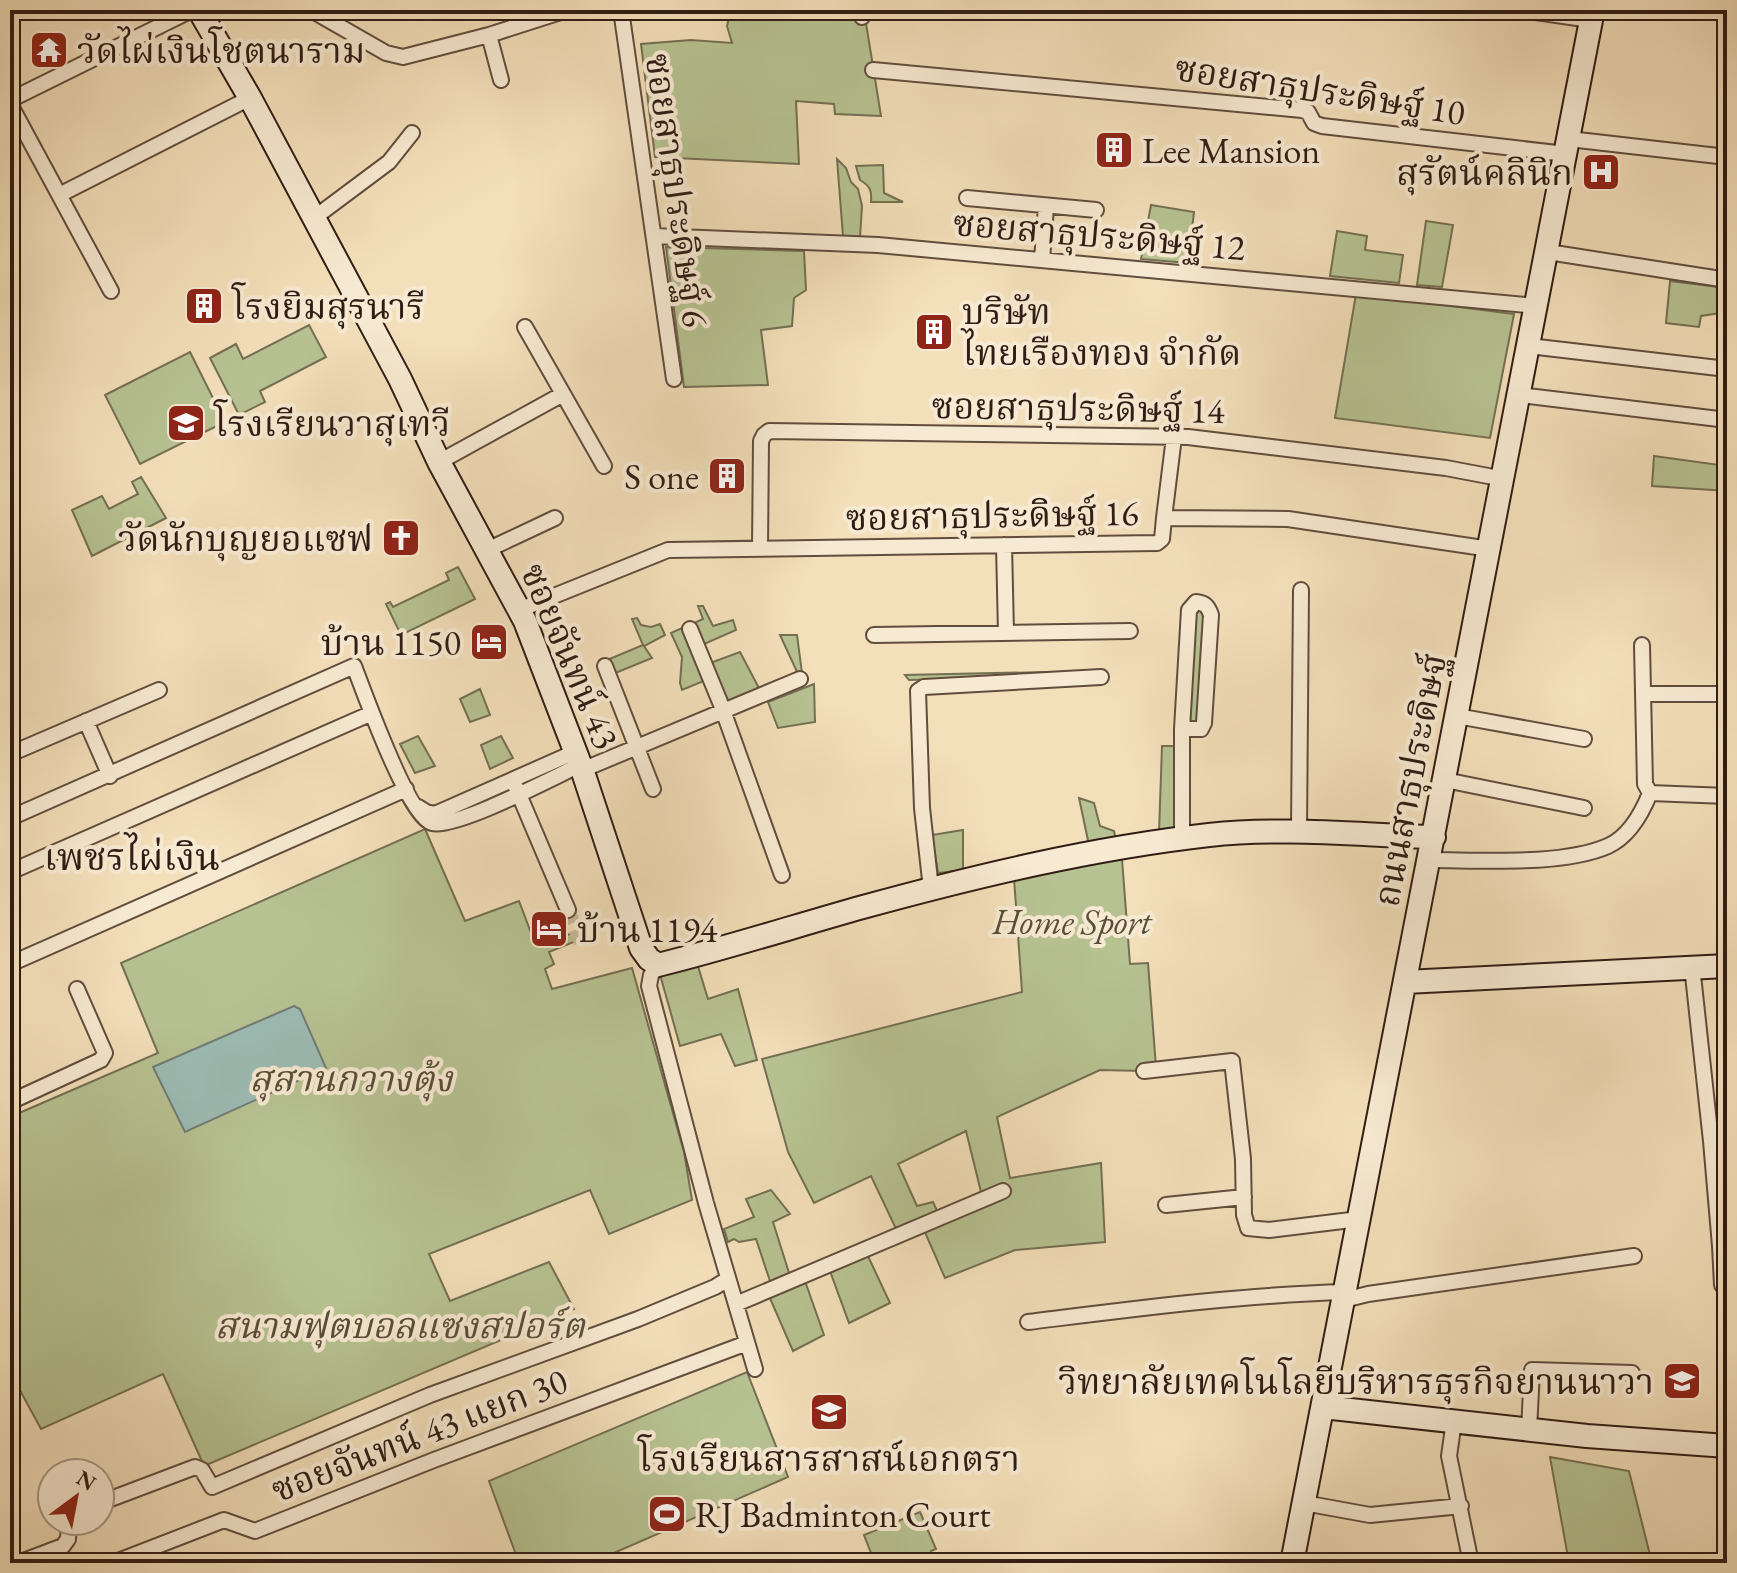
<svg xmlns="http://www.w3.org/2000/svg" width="1737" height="1573" viewBox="0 0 1737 1573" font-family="'EB Garamond','Noto Serif Thai',serif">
  <rect width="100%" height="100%" fill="#f3dfba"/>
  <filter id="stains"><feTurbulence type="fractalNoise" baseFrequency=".0025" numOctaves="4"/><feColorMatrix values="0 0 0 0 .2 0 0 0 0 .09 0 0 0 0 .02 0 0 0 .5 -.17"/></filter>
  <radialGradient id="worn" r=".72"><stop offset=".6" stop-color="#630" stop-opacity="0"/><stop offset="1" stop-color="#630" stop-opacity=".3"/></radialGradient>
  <path fill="#b7c292" stroke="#746f53" stroke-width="2" d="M730 13 865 17 881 116 835 114 834 104 796 101 799 164 655 157 641 44 691 40 732 43 727 26Z
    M837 159 846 168 851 182 858 189 862 206 860 237 843 236Z
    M883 165 884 193 903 202H871C872 190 870 186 860 180L856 166Z
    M1151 205 1194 212 1188 263 1141 259Z
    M1426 221 1453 225 1442 287 1417 285Z
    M1337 231 1367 236 1365 250 1403 255 1399 283 1330 276Z
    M666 247 804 251 806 290 794 298 792 326 761 330 768 385 684 387Z
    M1670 281 1727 288V312L1701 316 1699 327 1666 323Z
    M1356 294 1514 314 1490 438 1335 418Z
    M309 325 326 357 260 391 265 402 239 415 210 358 236 344 243 359Z
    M190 352 225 422 140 464 105 395Z
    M1654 456 1727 466V491L1652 486Z
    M141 477 166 518 92 556 72 510 102 496 109 509 138 494 132 482Z
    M458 567 475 599 401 635 386 604 390 602 393 607 449 580 446 573Z
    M698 606H703L713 626 733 620 736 630 702 645 692 624 703 619Z
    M1194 609H1205L1199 720 1195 725 1189 724Z
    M637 618 641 625 651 627 660 624 665 635 644 646 652 658 613 674 607 660 643 645 632 619Z
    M684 627 706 680 682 690 680 683 682 657 671 633Z
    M780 635H797L802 673 798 674Z
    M740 652 760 690 727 705 710 663Z
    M1093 671 1056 676 909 680 905 675Z
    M814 684 815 722 778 728 768 702Z
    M480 689 490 715 470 722 460 699Z
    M418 736 435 766 415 773 400 744Z
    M501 736 513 758 490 769 481 745Z
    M1162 746H1176V831L1159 833Z
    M1079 798 1094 803 1100 826 1114 831 1116 841 1089 845Z
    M425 829 465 921 519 901 536 946 573 933 576 941 549 952 554 964 545 969 552 989 632 968 684 1152 692 1200 609 1234 590 1190 429 1254 450 1301 549 1262 574 1309 204 1466 163 1374 41 1429 10 1372V1117L158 1053 121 963Z
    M963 830V870L938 873 932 835Z
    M1122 859 1130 964 1148 963 1156 1067 1144 1071 1100 1070 997 1117 1010 1178 1101 1163 1105 1242 1015 1250 945 1278 924 1230 1010 1192 1007 1185 982 1196 966 1131 898 1164 917 1206 933 1202 939 1215 898 1233 871 1176 814 1203 788 1152 762 1059 1022 992 1014 878 1074 865Z
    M697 963 708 999 738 989 757 1060 735 1066 721 1034 680 1046 661 978 662 974Z
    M771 1190 790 1214 773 1222 790 1276 771 1284 756 1239 739 1242 734 1239 728 1242 724 1229 754 1217 746 1199Z
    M867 1254 890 1303 849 1323 830 1271Z
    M805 1281 824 1335 793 1351 769 1296Z
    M747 1372 788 1477 591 1563H519L489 1481Z
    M1550 1457 1629 1471 1652 1563H1569Z
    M920 1512 936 1549 931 1551 937 1563H875L864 1535Z"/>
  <path fill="#9cbcb5" stroke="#717c75" stroke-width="2" d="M294 1006 300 1009 326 1068 185 1132 153 1067Z"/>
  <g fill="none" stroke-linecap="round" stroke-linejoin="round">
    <path stroke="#ccb899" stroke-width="14" stroke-dasharray="14 7" stroke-linecap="butt" d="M568 910 583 948"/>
    <g stroke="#614d3e" stroke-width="18">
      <path id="street" d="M311 10 386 53 403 57 489 35 567 10
        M621 10 674 379
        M1521 10 1591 20
        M862 17 863 10
        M489 35 501 80
        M873 70 1302 110 1308 112 1314 123 1322 126 1566 154
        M10 100 192 10
        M10 104 111 291
        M1569 139 1727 157
        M65 192 250 98
        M967 198 1096 210
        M314 218 389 162 412 133
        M654 236 878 245 1537 306
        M1548 252 1727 280
        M1042 260 1046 207
        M525 327 604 466
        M1529 346 1727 369
        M1520 395 1727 420
        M439 462 563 394
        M1164 518 1174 437
        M1004 545 1006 633
        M760 548 761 441 764 435 769 431 1188 437 1446 468 1504 479
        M487 550 555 518
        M519 610 668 550 1157 543 1162 539 1164 518 1288 519 1490 549
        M690 629 720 702 782 875
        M874 635 1130 631
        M1642 645 1645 784 1650 793 1727 796
        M605 666 653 789
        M1644 694H1727
        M1457 716 1584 739
        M86 721 110 776
        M1182 729H1201L1204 723 1211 615C1208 606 1205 603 1196 602L1189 610 1182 729V839
        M10 754 159 690
        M582 770 800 679
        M1445 780 1584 808
        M515 785 568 910
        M418 807 426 812 435 814 575 752
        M10 818 354 666C364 692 409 818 432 823 456 829 554 777 580 765
        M1299 831 1301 590
        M1429 860C1481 860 1562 866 1608 846 1630 836 1642 813 1650 793
        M10 872 372 713
        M931 889 922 808 918 691 924 687 1101 677
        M10 964 406 789
        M658 965 651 975 649 986 706 1203 755 1369
        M1692 966 1711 1141 1720 1246 1727 1245
        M1144 1071 1232 1061 1243 1159 1244 1215 1248 1228 1269 1230 1359 1219
        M10 1102 101 1060 105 1053 77 989
        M1166 1205 1244 1197
        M1720 1246 1722 1285
        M1344 1300 1368 1294 1634 1256
        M736 1304 1003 1191
        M1028 1322C1134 1309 1239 1295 1346 1292
        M1454 1421 1449 1456 1471 1563
        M1529 1430 1532 1370 1632 1373
        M100 1503 195 1467 202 1470 212 1487 430 1395 638 1319 715 1287 728 1279
        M1304 1503 1370 1515 1461 1506
        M18 1563 63 1546 68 1539 69 1521
        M113 1563 224 1520 255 1531 434 1460 747 1343"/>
    </g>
    <g stroke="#301c14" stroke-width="26">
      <path id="secondary" d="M199 10 250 98 400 379 439 462 525 621 582 769 641 948 649 959 658 965C727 948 795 926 863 907 976 876 1093 848 1209 835 1283 827 1359 835 1434 837
        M1405 982 1727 966
        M1323 1407 1587 1436 1727 1446
        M1292 1563 1593 10"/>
    </g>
    <use href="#street" stroke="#f7ead2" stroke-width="14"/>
    <use href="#secondary" stroke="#f7ead2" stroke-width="22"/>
  </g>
  <defs>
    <g id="temple-square" transform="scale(2)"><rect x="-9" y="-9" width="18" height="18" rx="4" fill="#8f2418" stroke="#f7ead2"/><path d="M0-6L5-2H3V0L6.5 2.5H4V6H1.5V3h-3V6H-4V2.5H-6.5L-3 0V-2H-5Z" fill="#fff"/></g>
    <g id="building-square" transform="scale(2)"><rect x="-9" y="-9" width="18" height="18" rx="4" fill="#8f2418" stroke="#f7ead2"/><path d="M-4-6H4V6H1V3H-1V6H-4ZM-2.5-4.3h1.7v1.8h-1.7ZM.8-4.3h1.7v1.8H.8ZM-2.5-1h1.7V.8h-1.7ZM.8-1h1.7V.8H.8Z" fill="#fff"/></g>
    <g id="hospital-square" transform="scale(2)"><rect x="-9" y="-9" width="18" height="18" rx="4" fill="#8f2418" stroke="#f7ead2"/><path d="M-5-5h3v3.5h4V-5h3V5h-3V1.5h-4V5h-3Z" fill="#fff"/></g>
    <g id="school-square" transform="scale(2)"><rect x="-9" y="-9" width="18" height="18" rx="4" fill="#8f2418" stroke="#f7ead2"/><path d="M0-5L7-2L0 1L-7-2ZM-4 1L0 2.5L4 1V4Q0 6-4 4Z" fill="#fff"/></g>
    <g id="church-square" transform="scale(2)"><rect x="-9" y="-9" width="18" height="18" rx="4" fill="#8f2418" stroke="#f7ead2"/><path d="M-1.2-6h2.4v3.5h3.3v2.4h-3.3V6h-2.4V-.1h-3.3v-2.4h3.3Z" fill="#fff"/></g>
    <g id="hotel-square" transform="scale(2)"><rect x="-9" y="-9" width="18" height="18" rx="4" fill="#8f2418" stroke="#f7ead2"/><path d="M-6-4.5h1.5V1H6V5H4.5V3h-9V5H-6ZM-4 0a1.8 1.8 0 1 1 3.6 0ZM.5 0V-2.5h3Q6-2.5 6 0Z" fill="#fff"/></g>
    <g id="university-square" transform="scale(2)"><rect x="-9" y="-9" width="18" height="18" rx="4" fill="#8f2418" stroke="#f7ead2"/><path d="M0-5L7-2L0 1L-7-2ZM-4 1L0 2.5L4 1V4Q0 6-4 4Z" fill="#fff"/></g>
    <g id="stadium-square" transform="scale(2)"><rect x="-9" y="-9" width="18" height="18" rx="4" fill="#8f2418" stroke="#f7ead2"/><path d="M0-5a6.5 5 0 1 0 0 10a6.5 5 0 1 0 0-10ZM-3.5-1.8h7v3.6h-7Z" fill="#fff"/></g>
  </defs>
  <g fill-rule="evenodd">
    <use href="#temple-square" x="49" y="50"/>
    <use href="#building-square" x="1114" y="150"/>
    <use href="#hospital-square" x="1601" y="172"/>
    <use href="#building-square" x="204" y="306"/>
    <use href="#building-square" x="934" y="332"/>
    <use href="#school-square" x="186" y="423"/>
    <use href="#building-square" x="727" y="476"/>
    <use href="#church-square" x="401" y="538"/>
    <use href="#hotel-square" x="489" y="642"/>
    <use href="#hotel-square" x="549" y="929"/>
    <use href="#university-square" x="1682" y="1381"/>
    <use href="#school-square" x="829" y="1412"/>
    <use href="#stadium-square" x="667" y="1514"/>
  </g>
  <g text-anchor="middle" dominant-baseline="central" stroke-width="8" stroke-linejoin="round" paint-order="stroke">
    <g font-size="36" fill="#301c14" stroke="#f7ead2" text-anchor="start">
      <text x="77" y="50">วัดไผ่เงินโชตนาราม</text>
      <text x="1142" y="150">Lee Mansion</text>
      <text x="1573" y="172" text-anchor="end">สุรัตน์คลินิก</text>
      <text x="232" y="306">โรงยิมสุรนารี</text>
      <text x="962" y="311">บริษัท<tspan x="962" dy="41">ไทยเรืองทอง จำกัด</tspan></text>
      <text x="214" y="423">โรงเรียนวาสุเทวี</text>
      <text x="699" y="476" text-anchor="end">S one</text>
      <text x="373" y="538" text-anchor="end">วัดนักบุญยอแซฟ</text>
      <text x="461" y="642" text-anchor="end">บ้าน 1150</text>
      <text x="577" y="929">บ้าน 1194</text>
      <text x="1654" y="1381" text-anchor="end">วิทยาลัยเทคโนโลยีบริหารธุรกิจยานนาวา</text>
      <text x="829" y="1458" text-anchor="middle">โรงเรียนสารสาสน์เอกตรา</text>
      <text x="695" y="1514">RJ Badminton Court</text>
    </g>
    <g font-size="36" fill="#301c14" stroke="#f7ead2">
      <text transform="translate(1320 90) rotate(9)">ซอยสาธุประดิษฐ์ 10</text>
      <text transform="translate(677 190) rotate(82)">ซอยสาธุประดิษฐ์ 6</text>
      <text transform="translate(1099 235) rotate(5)">ซอยสาธุประดิษฐ์ 12</text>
      <text transform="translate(1078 408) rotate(1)">ซอยสาธุประดิษฐ์ 14</text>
      <text transform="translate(992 515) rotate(-1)">ซอยสาธุประดิษฐ์ 16</text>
      <text transform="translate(570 656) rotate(67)">ซอยจันทน์ 43</text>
      <text transform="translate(1410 780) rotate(-79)">ถนนสาธุประดิษฐ์</text>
      <text transform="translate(419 1435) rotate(-21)">ซอยจันทน์ 43 แยก 30</text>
    </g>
    <g font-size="36" font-style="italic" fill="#584e3a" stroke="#f7ead2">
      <text x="1072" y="921">Home Sport</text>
      <text x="351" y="1078">สุสานกวางตุ้ง</text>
      <text x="400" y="1325">สนามฟุตบอลแซงสปอร์ต</text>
    </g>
    <g font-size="38" fill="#301c14" stroke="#f7ead2">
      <text x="132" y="856">เพชรไผ่เงิน</text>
    </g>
  </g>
  <rect width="1737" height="1573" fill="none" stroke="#f3dfba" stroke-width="40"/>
  <rect x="12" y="12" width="1713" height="1549" fill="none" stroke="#301c14" stroke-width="4"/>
  <rect x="20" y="20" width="1697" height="1533" fill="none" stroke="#301c14" stroke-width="2"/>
  <g transform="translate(76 1497) rotate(32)"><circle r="38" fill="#f7ead2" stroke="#a79886" stroke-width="2"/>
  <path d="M0-6L14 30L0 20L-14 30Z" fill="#8f2418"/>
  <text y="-12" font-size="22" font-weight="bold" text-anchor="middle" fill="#301c14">N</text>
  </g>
  <rect width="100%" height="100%" filter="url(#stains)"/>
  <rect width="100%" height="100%" fill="url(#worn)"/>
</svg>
